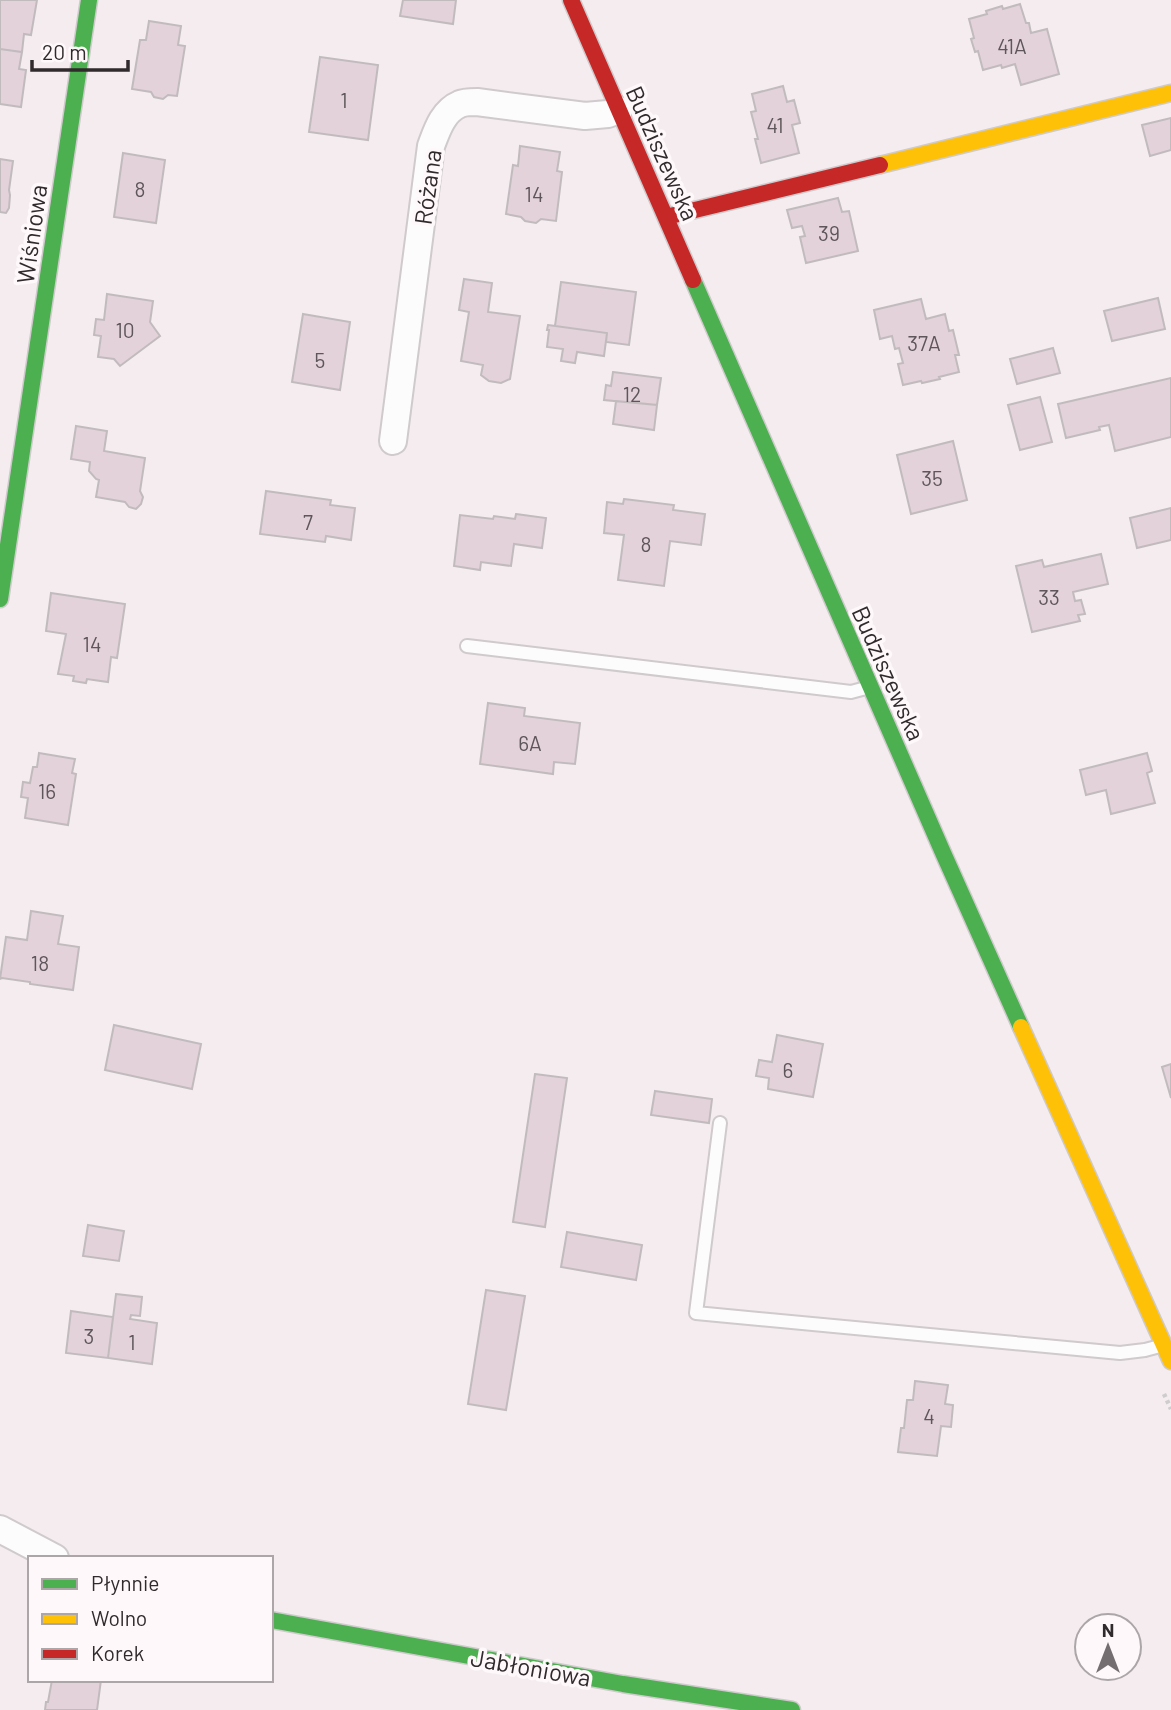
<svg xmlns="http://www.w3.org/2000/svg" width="1171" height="1710" viewBox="0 0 1171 1710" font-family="Barlow,sans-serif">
  <rect width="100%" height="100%" fill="#f4ecef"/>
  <path fill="#e3d2da" stroke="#c1bbbe" stroke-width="2" d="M0 0H37L31 35 24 34 22 52 0 49Z
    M403 0H456L453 24 400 16Z
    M1020 4 1026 23H1029L1031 33 1047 29 1059 74 1021 85 1015 64 1002 68 1001 65 983 70 978 51 975 52 971 39 974 38 969 19 987 14 986 11 1002 6 1003 9Z
    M149 21 181 26 178 45 185 46 177 96 168 95 163 99 154 97 151 92 132 89 140 40H146Z
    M0 49 22 52 19 69 26 70 21 107 0 104Z
    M320 57 378 65 368 140 309 132Z
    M783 86 787 102 794 100 800 123 792 125 799 153 761 163 755 139H758L751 112 756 111 752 94Z
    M1171 118V150L1150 156 1142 125Z
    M520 146 560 152 557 171 562 172 556 221 541 219 536 223 525 221 521 217 506 214 513 165 518 166Z
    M123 153 165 160 156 223 114 217Z
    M0 159 13 161 9 190 10 195 9 208 6 213 0 212Z
    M838 198 842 212 849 211 858 251 806 263 800 237 805 236 802 226 792 228 787 210Z
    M464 279 492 283 488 312 520 316 510 379 501 383 489 381 481 375 483 365 461 361 469 312 459 310Z
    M561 282 636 292 629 345 606 342 607 333 555 326Z
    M107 294 153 301 150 322 160 336 120 366 114 359 98 357 101 336 94 335 96 319 104 320Z
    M1158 298 1165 329 1112 341 1104 311Z
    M921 299 926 319 945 314 949 331 953 330 959 355H955L959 372 939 377 940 379 922 383 921 381 903 385 898 364 903 363 899 348 895 349 892 336 880 339 874 310Z
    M303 314 350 322 340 390 292 382Z
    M548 325 607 333 604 356 577 352 575 363 561 361 563 349 547 347 549 330H547Z
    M1053 348 1060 373 1017 384 1010 359Z
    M613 372 661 378 657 405 604 400 606 385 611 386Z
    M1171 378V437L1115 451 1109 425 1099 427 1100 430 1066 438 1058 404Z
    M1040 397 1052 442 1020 450 1008 405Z
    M616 401 657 405 654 430 613 424Z
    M76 426 107 431 104 451 145 458 140 491 143 497 141 504 136 509 129 507 125 502 96 497 99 480 96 479 89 471 90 462 71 459Z
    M953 441 967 500 911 514 897 455Z
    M266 491 331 500 330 505 355 508 351 540 326 536 325 542 260 534Z
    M624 499 674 505 673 510 705 514 701 545 670 541 664 586 618 580 624 535 604 533 607 502 623 504Z
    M1171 508V540L1137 548 1130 518Z
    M516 514 546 518 542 548 514 544 511 566 481 562 480 570 454 566 460 515 493 519 494 516 515 519Z
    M1101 554 1108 584 1073 592 1075 601 1081 600 1085 614 1078 615 1080 621 1032 632 1016 566 1042 560 1044 567Z
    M51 593 125 604 117 658 111 657 108 682 87 679 86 683 73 681 74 676 58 674 66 634 46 631Z
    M488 703 525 708 524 716 580 723 575 764 554 762 553 774 480 764Z
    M39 753 75 759 72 773 76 774 68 825 25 818 28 798 21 797 23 782 30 783 33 767H37Z
    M1147 753 1152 771 1147 773 1155 803 1111 814 1106 790 1086 795 1080 770Z
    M31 911 63 916 58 944 79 947 73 990 30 984V982L2 978 0 979 6 937 27 940Z
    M114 1025 201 1044 192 1089 105 1070Z
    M777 1035 823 1044 813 1097 768 1089 769 1078 756 1076 759 1060 772 1062Z
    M1171 1064V1098L1162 1067Z
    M535 1074 567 1078 545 1227 513 1222Z
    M655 1091 712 1099 709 1123 651 1115Z
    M88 1225 124 1231 119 1261 83 1256Z
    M567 1232 642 1245 636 1280 561 1267Z
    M486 1290 525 1296 506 1410 468 1404Z
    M116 1294 142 1297 140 1316 131 1315 130 1319 157 1323 152 1364 108 1358Z
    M71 1311 113 1317 108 1358 66 1353Z
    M915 1381 948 1385 945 1404 953 1405 951 1427 941 1426 937 1456 898 1452 901 1428H904L907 1400H913Z
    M52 1680H101L97 1710H45L46 1702H48Z"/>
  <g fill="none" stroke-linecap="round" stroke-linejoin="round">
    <g stroke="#cfcacc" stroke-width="16">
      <path id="lane" d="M467 646 851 692 866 688
        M720 1123 696 1313 1120 1353 1145 1350 1160 1346"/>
    </g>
    <g stroke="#cfcacc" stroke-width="30">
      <path id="street" d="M393 441 431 146C437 130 443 111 460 104 464 102 472 102 477 102L585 116 608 114 619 110
        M0 1529 55 1558"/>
    </g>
    <g stroke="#cfcacc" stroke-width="19">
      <path id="fast" d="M693 280 944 855 1021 1027
        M0 599 89 0
        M271 1620 623 1684 792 1710"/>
    </g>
    <g stroke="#cfcacc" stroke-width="19">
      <path id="slow" d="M880 165 1171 93
        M1021 1027 1171 1361"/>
    </g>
    <g stroke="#cfcacc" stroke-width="19">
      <path id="jam" d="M571 0 693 280
        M666 217 880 165"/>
    </g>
    <path stroke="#cecccc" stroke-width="4.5" stroke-dasharray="3.5 3.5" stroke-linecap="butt" d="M1164 1394 1171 1409"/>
    <use href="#lane" stroke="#fdfcfd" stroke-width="12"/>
    <use href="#street" stroke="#fdfcfd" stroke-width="26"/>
    <use href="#fast" stroke="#4caf50" stroke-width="16"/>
    <use href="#slow" stroke="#ffc107" stroke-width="16"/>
    <use href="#jam" stroke="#c62828" stroke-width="16"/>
  </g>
  <g text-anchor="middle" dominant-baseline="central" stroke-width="7" stroke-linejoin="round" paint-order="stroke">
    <g font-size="21" fill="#5e565a">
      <text x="1012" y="45">41A</text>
      <text x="344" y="99">1</text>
      <text x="775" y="124">41</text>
      <text x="140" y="188">8</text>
      <text x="534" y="193">14</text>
      <text x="829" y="232">39</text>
      <text x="125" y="329">10</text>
      <text x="924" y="342">37A</text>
      <text x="320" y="359">5</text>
      <text x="632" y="393">12</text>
      <text x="932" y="477">35</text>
      <text x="308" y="521">7</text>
      <text x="646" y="543">8</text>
      <text x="1049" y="596">33</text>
      <text x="92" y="643">14</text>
      <text x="530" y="742">6A</text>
      <text x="47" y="790">16</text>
      <text x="40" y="962">18</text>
      <text x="788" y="1069">6</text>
      <text x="89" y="1335">3</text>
      <text x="132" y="1341">1</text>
      <text x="929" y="1415">4</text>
    </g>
    <g font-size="24" fill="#302a2d" stroke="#fef8fa">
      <text transform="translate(663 153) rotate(66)">Budziszewska</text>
      <text transform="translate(427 187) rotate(-82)">Różana</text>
      <text transform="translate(31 234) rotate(-82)">Wiśniowa</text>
      <text transform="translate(889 673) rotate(66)">Budziszewska</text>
      <text transform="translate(531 1667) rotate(10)">Jabłoniowa</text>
    </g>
  </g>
  <rect x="28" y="1556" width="245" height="126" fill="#fef8fa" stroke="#aca6a8" stroke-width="2"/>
  <rect x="42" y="1579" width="35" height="10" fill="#4caf50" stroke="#aca6a8" stroke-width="2"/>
  <text x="91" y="1591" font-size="21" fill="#302a2d">Płynnie</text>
  <rect x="42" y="1614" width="35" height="10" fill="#ffc107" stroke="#aca6a8" stroke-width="2"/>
  <text x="91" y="1626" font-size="21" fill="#302a2d">Wolno</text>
  <rect x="42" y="1649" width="35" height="10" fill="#c62828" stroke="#aca6a8" stroke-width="2"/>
  <text x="91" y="1661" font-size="21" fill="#302a2d">Korek</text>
  <g transform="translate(1108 1647)"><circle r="33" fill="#fef8fa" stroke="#aca6a8" stroke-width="2"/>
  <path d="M0-5L12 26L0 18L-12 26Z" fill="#756e71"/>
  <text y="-10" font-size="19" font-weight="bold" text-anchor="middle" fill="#302a2d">N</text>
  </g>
  <path d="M32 60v10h96v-10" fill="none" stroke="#302a2d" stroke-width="3.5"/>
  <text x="42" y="60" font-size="21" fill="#302a2d" stroke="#fef8fa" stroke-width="5" paint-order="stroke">20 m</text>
</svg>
